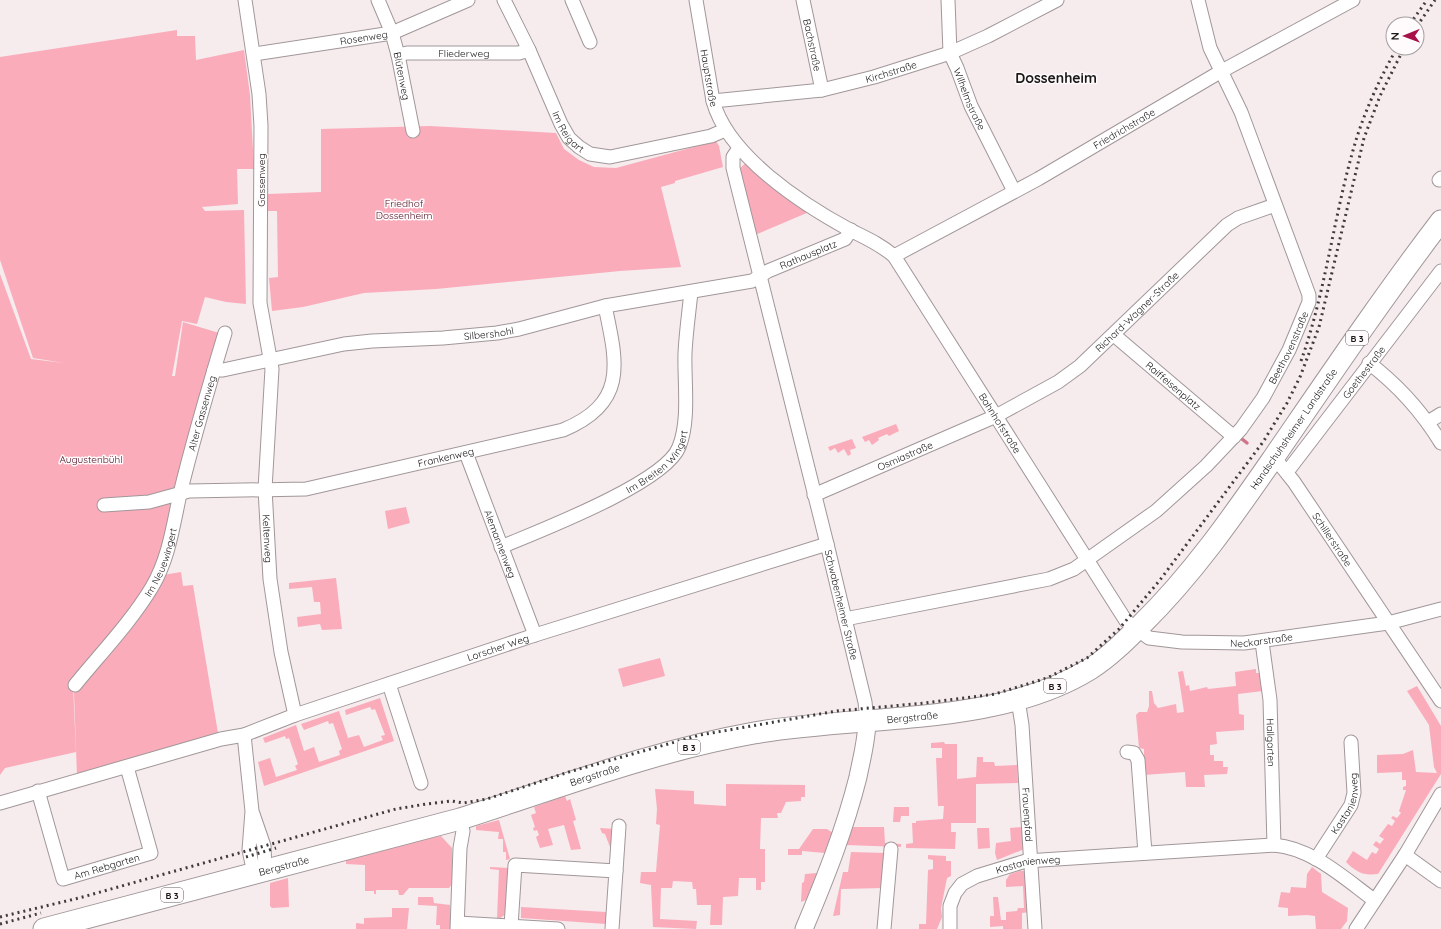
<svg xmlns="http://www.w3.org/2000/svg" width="1441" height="929" viewBox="0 0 1441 929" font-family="Quicksand,sans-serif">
  <rect width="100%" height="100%" fill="#f6ebed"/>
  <path fill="#faacbb" d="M177 30V36H195L196 60 244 50 250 95 254 169H237L238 204 202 207 205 211 244 210 246 304 226 302 205 297 197 324 182 321 172 376H175L183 322 219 333 162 559 146 590 73 685 76 752 5 768 0 775V274L31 359 64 363 33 358 0 260V57Z
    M430 126 556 133 564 149 579 160 594 167 616 168 716 141 719 146 723 167 675 181V183L661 187 681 267 620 271 436 289 364 293 303 307 272 311 269 278 278 277 277 211H267L268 194 321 192V129Z
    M746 163 809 212 755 235 740 168Z
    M896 424 899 431 889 436 887 434 878 438 879 440 872 445 869 440 865 442 862 437Z
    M852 439 856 448 850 450 851 454 848 456 844 449 838 453 835 448 830 451 828 447Z
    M406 507 410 523 388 529 385 511Z
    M181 572 183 586 193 585 218 733 77 776 74 692 120 637 163 575Z
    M336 578 342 629 322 630 320 624 298 627 297 617 321 614 320 602H314L312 587 289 589V583Z
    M660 658 665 676 623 687 618 669Z
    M1256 669V673H1261L1263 691 1238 694 1239 714 1244 715V730L1216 732 1217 744 1210 745V755H1214V761H1223V767H1228L1227 774 1204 775 1205 787H1186L1185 772 1144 775V749L1139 748 1136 715 1139 712H1147L1149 706V691H1152L1154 703 1158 708 1176 704 1177 713 1184 712 1178 672 1183 671 1186 686 1189 685 1190 691 1207 687 1208 689 1236 686 1235 672Z
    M1417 686 1441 726V774L1378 874C1363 876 1356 872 1346 862L1353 851 1367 860 1372 852 1376 854 1379 849 1373 845 1376 841 1380 844 1384 839 1379 836 1388 824 1392 826 1395 821 1391 818 1393 816 1397 818 1401 813 1399 811 1406 790H1403V787L1406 786V780H1402V772L1377 773V755L1403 754 1413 750 1416 772 1437 773 1434 767 1429 725 1407 691Z
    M380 698 394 741 264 786 258 762 270 758 276 777 297 770 295 766 298 764 289 738 286 739 285 736 265 743 263 738 296 725 304 751 314 747 319 762 340 755 339 751 342 749 333 723 329 724 328 721 304 730 301 724 339 711 348 738 359 735 364 747 383 740 381 736 385 735 375 709 372 710 370 707 346 715 345 710Z
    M944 742 945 744H957V779L976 777 977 757H983V762H994L995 766 1017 765 1018 783 976 784V823H951V832H956L955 849 906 848V844L913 843 912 823H916V821L943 819 944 806H938L936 758H942V748H931V743Z
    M726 784 805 785V797H801V801L786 802 781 813H777L778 818H761L760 849H765V882H761V890H756V878H739L738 896 723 897 722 925H710L711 905H697L696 889H693L692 882 673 881 672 888H661L660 919 697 921 696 929 653 927 651 885 640 883 641 872H656L660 825 656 824 657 809 655 789 694 791V804L726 806Z
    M565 796 567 801 570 799 576 820 573 821 581 849 571 850 564 825 548 829 553 845 540 848 536 837 539 835 537 830 534 831 533 828 535 827 531 815 536 813 534 807Z
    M894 807H909V816H901L900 822H893Z
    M499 820 510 859 506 860V852H503V839H498L499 832 476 830V826Z
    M851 827H884L885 843 901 844V847L846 845Z
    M1022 827 1024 848 1022 850 997 860 995 853 996 843 1011 841 1010 828Z
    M600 828 615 829 614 848 610 847 605 834 602 833Z
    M977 828H989L990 848 978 849Z
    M813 829H827L833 833 825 853 802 851V855H788V849H799Z
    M441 836 452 848V884L449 888H409L403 895H399L398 890H376V894H374V891H365V865L346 864V858L401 843Z
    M851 852 886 853 883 888 841 889 840 915 833 916 843 872H848Z
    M928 855 946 856V861H951V876L947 878 941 908 942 917 937 929H919V924H926L928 870 933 869V860L928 859Z
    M490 867 509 868 506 914 499 919H497L499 870 490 869Z
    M1312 867 1321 874 1322 892 1348 908 1347 921 1341 929H1316L1315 916 1307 915 1288 916V908L1278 907 1281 892 1290 893 1291 887 1306 888 1307 874Z
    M1020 871H1025L1030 912 1022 913V929H1003V926L990 927V916H994L993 897H998L1001 920H1006V912L1017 911 1018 908H1024L1023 886 1006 887V880L1010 874Z
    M817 873 806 900 801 902 802 883 804 882 805 874Z
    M288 878 289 907 272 908 270 906V883Z
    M418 897H433L434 903 450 905V929H440V925H436L437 906 418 905Z
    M521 907 606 912V924L521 918Z
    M392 908H409L407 929H356V923L364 924V918L392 917Z"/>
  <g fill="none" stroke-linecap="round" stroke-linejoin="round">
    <path stroke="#d17489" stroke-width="3.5" d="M1242 439 1247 443"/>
    <g stroke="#a19799" stroke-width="15">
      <g id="minor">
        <path id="s1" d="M245 0 259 94 261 126 260 303 272 369 265 489 270 579 281 652 295 715"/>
        <path id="s2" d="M378 0 392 33 398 55 413 131"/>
        <path id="s3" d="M504 0 529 50 561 124 569 138 579 147 590 154 610 157 711 136 725 130"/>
        <path d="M572 0 590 42"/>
        <path id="s4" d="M696 0 713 101C728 156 802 204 850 230 866 238 880 244 894 256L1126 621 1149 638 1182 642 1244 643 1388 623 1441 609"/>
        <path id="s5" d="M803 0 822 90"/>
        <path id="s6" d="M948 0 950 53 957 68 971 106 1014 191"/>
        <path id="s7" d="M254 54 392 33 468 0"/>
        <path id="s8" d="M398 55 407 53H519L529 50"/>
        <path id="s9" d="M713 101 822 90 874 77 950 53 988 36 1057 0"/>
        <path id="s10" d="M739 148 733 157V168L827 544 865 702 867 720"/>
        <path d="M1439 180 1441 178"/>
        <path id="s11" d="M894 256 1038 179 1220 72 1353 0"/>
        <path id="s12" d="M1114 335 1234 437"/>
        <path d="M1369 363C1399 386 1421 410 1441 443"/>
        <path id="s13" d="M214 370H223L344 344 372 341 443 338 497 333 519 329 605 306 752 281 768 271 845 239 851 230"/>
        <path d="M1428 422 1441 414"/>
        <path id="s14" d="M466 453 535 635"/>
        <path id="s15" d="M1274 457 1294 482 1441 701"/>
        <path id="s16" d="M1287 472 1441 271"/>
        <path id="s17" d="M814 495 996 416 1058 382 1080 366 1227 225 1238 218 1275 205"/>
        <path id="s18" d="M104 505 149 502 189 491 306 489 563 430C628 403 617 363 605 306"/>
        <path id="s19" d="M501 547C539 531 665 483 679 447 690 420 684 381 685 353 686 332 689 312 691 292"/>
        <path id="s20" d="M845 619 1049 579 1074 569 1156 511 1206 466 1241 429 1263 398 1289 350 1309 302V295L1241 112 1210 48 1198 0"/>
        <path id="s21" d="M1262 642 1270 700 1274 845"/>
        <path d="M389 684 421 783"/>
        <path id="s22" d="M75 685C101 653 131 622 152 587 169 558 173 526 180 494 193 440 209 386 225 333"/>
        <path id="s23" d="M1018 700 1022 725 1035 929"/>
        <path d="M244 735 252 811 249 850 254 873"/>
        <path d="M1127 752 1134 753 1138 760 1145 853"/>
        <path id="s24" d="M38 791 63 879 151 853 127 767"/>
        <path id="s25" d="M0 803 221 739 244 735 295 715 535 635 827 544"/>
        <path d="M253 814 264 846 265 870"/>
        <path d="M1405 855 1441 881"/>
        <path id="s26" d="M1316 859 1351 805 1354 793 1351 742"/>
        <path d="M616 871 619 826"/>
        <path d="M458 923 558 929"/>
        <path d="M511 926 515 865 616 871 612 929"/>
        <path d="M457 929 460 848 463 831 460 819"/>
        <path d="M884 929 891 849"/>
        <path id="s27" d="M950 929V906L955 893 962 884 977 876 1026 861 1274 845C1312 848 1344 878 1374 900"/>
        <path d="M1356 929 1405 855 1441 794"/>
      </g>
    </g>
    <g stroke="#a19799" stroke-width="19">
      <path id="tertiary" d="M804 929C825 879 845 829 858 777 862 757 867 739 867 720"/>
    </g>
    <g stroke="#a19799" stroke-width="23">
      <g id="primary">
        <path id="s28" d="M44 929 460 819C557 788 653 751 754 733 861 714 996 727 1090 669 1109 657 1125 641 1141 625 1193 574 1233 516 1274 457 1329 377 1383 297 1441 221"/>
      </g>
    </g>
    <use href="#minor" stroke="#fff" stroke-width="13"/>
    <use href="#tertiary" stroke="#fff" stroke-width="17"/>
    <use href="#primary" stroke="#fff" stroke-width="21"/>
    <path stroke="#3f3b3b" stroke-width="3" stroke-dasharray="2 4" stroke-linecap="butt" d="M1410 24 1427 0
      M1417 26 1435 0
      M1301 361C1327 288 1334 211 1357 137 1367 106 1381 76 1397 48
      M246 857 276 848
      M0 917 79 898 396 809 426 804 452 801 463 803 487 799 572 771 700 735 837 711 925 703 995 694 1047 678 1087 658 1119 629 1160 580 1263 442 1287 403 1300 377 1319 327 1364 138 1380 96 1404 48
      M0 924 41 913"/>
  </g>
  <g text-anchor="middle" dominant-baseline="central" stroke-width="3" stroke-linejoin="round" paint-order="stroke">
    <g fill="#fffafb" stroke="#5f5b5b" stroke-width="1">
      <rect x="1346" y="331" width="22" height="14" rx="3"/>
      <rect x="1044" y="679" width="22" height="14" rx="3"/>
      <rect x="678" y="740" width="22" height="14" rx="3"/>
      <rect x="161" y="888" width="22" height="14" rx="3"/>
    </g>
    <g font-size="9" font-weight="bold" fill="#1a1717">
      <text x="1357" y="338">B 3</text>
      <text x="1055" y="686">B 3</text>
      <text x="689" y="747">B 3</text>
      <text x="172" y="895">B 3</text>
    </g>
    <g font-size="10" fill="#1a1717" stroke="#fffafb">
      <text stroke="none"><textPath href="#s7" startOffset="111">Rosenweg</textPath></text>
      <text stroke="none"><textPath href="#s5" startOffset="46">Bachstraße</textPath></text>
      <text stroke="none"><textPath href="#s8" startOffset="66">Fliederweg</textPath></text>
      <text stroke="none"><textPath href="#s9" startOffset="181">Kirchstraße</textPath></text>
      <text stroke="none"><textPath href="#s2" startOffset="80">Blütenweg</textPath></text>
      <text stroke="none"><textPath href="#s4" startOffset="79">Hauptstraße</textPath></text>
      <text stroke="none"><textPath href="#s6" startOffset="103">Wilhelmstraße</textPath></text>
      <text stroke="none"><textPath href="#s11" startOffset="263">Friedrichstraße</textPath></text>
      <text stroke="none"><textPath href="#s3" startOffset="147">Im Reigart</textPath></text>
      <text transform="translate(261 180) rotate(-90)">Gassenweg</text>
      <text stroke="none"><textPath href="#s13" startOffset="609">Rathausplatz</textPath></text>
      <text stroke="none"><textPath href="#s17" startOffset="375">Richard-Wagner-Straße</textPath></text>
      <text stroke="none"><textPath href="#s13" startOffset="278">Silbershohl</textPath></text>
      <text stroke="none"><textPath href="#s20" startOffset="548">Beethovenstraße</textPath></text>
      <text stroke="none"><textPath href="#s16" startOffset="126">Goethestraße</textPath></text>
      <text stroke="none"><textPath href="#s12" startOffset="78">Raiffeisenplatz</textPath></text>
      <text stroke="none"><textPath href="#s22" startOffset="306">Alter Gassenweg</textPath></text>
      <text stroke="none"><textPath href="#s4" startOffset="544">Bahnhofstraße</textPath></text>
      <text stroke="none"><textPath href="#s28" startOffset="1398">Handschuhsheimer Landstraße</textPath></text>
      <text stroke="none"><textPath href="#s17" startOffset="99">Osmiastraße</textPath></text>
      <text stroke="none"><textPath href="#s18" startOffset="347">Frankenweg</textPath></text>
      <text stroke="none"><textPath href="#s19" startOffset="181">Im Breiten Wingert</textPath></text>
      <text stroke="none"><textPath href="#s1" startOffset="541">Keltenweg</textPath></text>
      <text stroke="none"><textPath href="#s15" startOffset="101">Schillerstraße</textPath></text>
      <text stroke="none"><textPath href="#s14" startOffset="97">Alemannenweg</textPath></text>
      <text stroke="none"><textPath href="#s22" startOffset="151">Im Neuewingert</textPath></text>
      <text stroke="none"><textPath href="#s10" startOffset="472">Schwabenheimer Straße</textPath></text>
      <text stroke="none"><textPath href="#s4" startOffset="920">Neckarstraße</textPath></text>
      <text stroke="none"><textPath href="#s25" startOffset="522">Lorscher Weg</textPath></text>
      <text stroke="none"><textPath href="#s28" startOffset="896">Bergstraße</textPath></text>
      <text stroke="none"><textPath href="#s21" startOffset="101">Hallgarten</textPath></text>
      <text stroke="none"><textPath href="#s28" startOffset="572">Bergstraße</textPath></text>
      <text stroke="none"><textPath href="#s26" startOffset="64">Kastanienweg</textPath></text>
      <text stroke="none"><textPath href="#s23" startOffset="115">Frauenpfad</textPath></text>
      <text stroke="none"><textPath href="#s27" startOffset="118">Kastanienweg</textPath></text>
      <text stroke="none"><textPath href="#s28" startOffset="248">Bergstraße</textPath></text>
      <text stroke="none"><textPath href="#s24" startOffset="137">Am Rebgarten</textPath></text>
    </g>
    <g font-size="10" fill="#4b1122" stroke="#fffafb">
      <text x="404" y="203">Friedhof<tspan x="404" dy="12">Dossenheim</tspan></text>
      <text x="91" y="459">Augustenbühl</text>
    </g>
    <g font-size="14" font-weight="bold" fill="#1a1717" stroke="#fffafb">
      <text x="1056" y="78">Dossenheim</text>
    </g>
  </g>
  <g transform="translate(1405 36) rotate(269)"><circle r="19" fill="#fffafb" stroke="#a39fa0"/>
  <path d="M0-3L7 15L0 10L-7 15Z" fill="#a6114a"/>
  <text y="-6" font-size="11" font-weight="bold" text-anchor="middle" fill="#1a1717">N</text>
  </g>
</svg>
